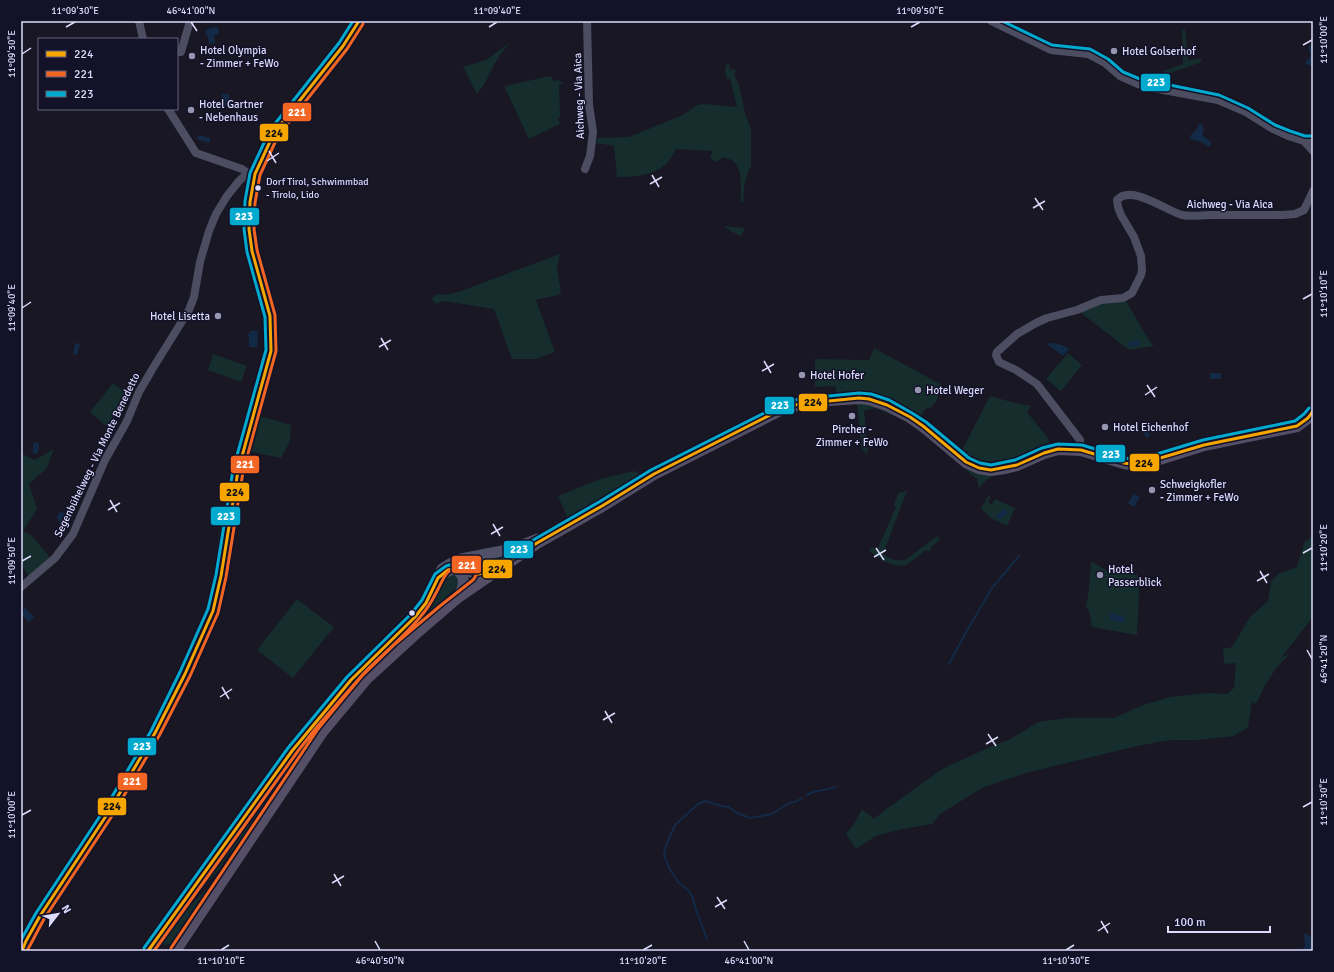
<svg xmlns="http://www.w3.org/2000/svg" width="1334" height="972" viewBox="0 0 1334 972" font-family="Signika,sans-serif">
  <rect width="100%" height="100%" fill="#181723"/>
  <path fill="#152d2d" d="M1182 29 1185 30 1188 60 1201 59V62L1199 63 1167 74 1161 90 1156 89 1163 71 1183 64Z
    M510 42 498 58 483 86 477 94 463 67 486 60Z
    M729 63 730 69 737 70 734 73 739 86 745 113 751 130V167C746 173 742 193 744 201L741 203C740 190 744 169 732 160 730 159 725 158 723 157L717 162 710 158 713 151 676 149C673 154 670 161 665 165 652 176 633 177 617 177L614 146 596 143 598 138 629 137 683 115 697 105 704 104 737 107 730 79H727L725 71 726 65Z
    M551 76 553 81 558 80 563 83 559 85 560 117 558 118 560 124 529 139 505 88V86Z
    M724 226 745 228 741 236 730 231Z
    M560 254 557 267 561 293 558 295 536 300 555 352 536 359H512L494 309 444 301 436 304 432 299 436 294 445 295 458 292Z
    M1113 301H1126L1150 342 1154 346 1129 350 1080 312 1100 303Z
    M874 348 942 385C939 394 936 409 925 409L921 417C903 405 883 396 862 391V392L837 394 835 386 815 387V359L869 360Z
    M1068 353 1082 365 1061 391 1046 379Z
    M213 354 247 366 241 382 208 370Z
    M113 383 127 394 124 399 123 403 106 426 90 412Z
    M990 396 1019 404 1031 406 1027 412 1047 437 1051 446C1027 456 1000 472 974 461 969 459 965 455 961 452Z
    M863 403 900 416 990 474V479H987L979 489 977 479 908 422 875 408 864 411 868 454 862 450 857 404Z
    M256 415 291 425 290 441 281 458 246 451Z
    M54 449 46 469 29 484 37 509 23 531 31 535 49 556 51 557 29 577 21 563V453L35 460Z
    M634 471 638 473 640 476 568 519 558 496 600 479Z
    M907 491 883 554 894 560H905L937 536 939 539 942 538 931 547V550L928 552 926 550C922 553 909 564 906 565 893 569 878 558 869 550L872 547 877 550 896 507 894 505 898 493Z
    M988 496 991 497 988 501 991 505 995 499 1015 508 1007 526 991 518 981 508Z
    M226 502 229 503 221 576 214 575 221 518Z
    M1313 535V617L1281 658 1292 652C1282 660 1273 672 1266 684 1262 690 1260 698 1255 704L1252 701 1248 727 1234 736 1198 740H1170L1137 746 1026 773 984 787 940 814 932 824 902 829 876 836 856 849 846 834 854 824 862 809 874 819 888 808 942 769 992 746 1009 740 1038 722 1067 718H1114L1143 705 1170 697 1208 693 1227 694 1234 688 1236 663 1224 664 1223 649 1232 647 1250 617 1268 601 1271 582 1278 574 1297 567 1304 543Z
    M501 555V559L486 569 480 560Z
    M1091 561 1109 572 1138 575 1139 592 1137 635 1092 627 1089 611 1086 607 1089 589Z
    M458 575 459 585 455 589 423 618 420 619 424 612H427L429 611 428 609 436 594V593L445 576Z
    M297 599 334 627 293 678 257 650Z
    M323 721 239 846 228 855 219 870 177 915 302 744Z
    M217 878 174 943 166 945 159 944 169 926 185 911Z"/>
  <path fill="#132a47" d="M218 27 219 34 214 35 215 43 209 44 207 34 206 35 205 31 209 29V28Z
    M1310 45H1313V62L1310 66 1305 63 1311 55 1310 54V51L1308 48Z
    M222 94H229V106H222Z
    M1199 124H1202L1204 131 1202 135 1211 142V146H1208L1201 142 1190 139V136L1196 130Z
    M198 135 211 138 209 143 197 139Z
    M250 331H258L257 347H249V338L247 336 250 333Z
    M1139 340 1140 345 1129 347 1128 342Z
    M75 343 80 344 77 355 73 354Z
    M1053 343 1062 345 1069 349 1063 356 1047 344Z
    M1210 373H1221V379H1210Z
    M1140 425H1145L1150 436 1146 438Z
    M35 442 39 444 38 452 36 454 33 453V444Z
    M1134 494 1140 497 1134 507 1128 503Z
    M1005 509 1008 514 999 520 996 515Z
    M61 512 65 513 68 517 66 528 63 531 60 530V524L57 517 59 513Z
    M25 608 34 617 29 622 21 614Z
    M1111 613 1125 617 1123 623 1109 619Z
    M1304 933 1313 938V951H1299L1305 947Z"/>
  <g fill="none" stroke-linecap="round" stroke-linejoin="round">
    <path stroke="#132a47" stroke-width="2" d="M949 664 965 634 992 588 1019 556
      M807 795 813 792 836 787
      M707 939 695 907 693 898 689 891 678 882 669 868 664 854 666 846 675 825 698 804 706 801 721 806 729 807 735 812 750 818 772 814 789 803 795 802 802 798"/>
    <path stroke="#4d4d62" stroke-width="8" d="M139 21 143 39
      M991 21 1051 50 1088 54 1105 63 1120 76 1138 84 1158 89 1218 100 1246 112 1273 129 1288 136 1304 141H1313
      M177 52H181L190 21
      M168 109 196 153 242 169 248 173
      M1304 141 1313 151
      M585 169 590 156 593 132 589 104 587 21
      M1081 450 1080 440 1037 384 1016 370 999 362 996 355 997 352 1017 334 1036 323 1047 318 1077 310 1101 300 1123 298 1132 293 1141 275 1142 270 1141 256 1134 237 1121 215 1118 207 1117 200C1131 184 1165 210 1182 215 1191 217 1202 215 1212 215 1236 215 1259 215 1283 215L1295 214 1304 210 1313 191
      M21 587 55 558 73 534 105 460 127 421 139 392 153 368 189 310 194 297 200 262 209 231 216 214 227 196 239 181 248 173"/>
    <path stroke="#505168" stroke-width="11" d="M453 569 459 571C467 581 463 588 458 597
      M443 574C459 561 474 579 493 572
      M22 951 26 941 40 916 108 813 155 733 185 674 213 611 221 576 238 471 271 351 270 316 252 251 249 229 250 202 255 174 264 153 274 133 343 46 359 21
      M148 951 292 751 351 680 415 617 426 603 442 569 450 564 461 559 512 549 538 539"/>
    <path stroke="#544e67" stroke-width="12" d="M175 951 322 732 367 678 415 634 458 597 537 543 602 506 654 474 784 408 816 401 859 398 869 399 887 405 910 417 923 426 966 462 979 468 991 470 1005 468 1017 465 1044 453 1058 449 1081 450 1124 463 1137 465 1150 462 1204 445 1297 426 1308 418 1313 411"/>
    <g stroke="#141228" stroke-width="6">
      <path id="bus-1" d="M22 951 26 941 40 916 108 813 155 733 185 674 213 611 221 576 238 471 271 351 270 316 252 251 249 229 250 202 255 174 274 133 343 46 359 21
        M148 951 292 751 351 680 415 617 426 603 438 578 448 570 453 569H460L478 574 493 572 537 543 602 506 654 474 784 408 799 404 859 398 869 399 887 405 910 417 923 426 966 462 979 468 991 470 1017 465 1044 453 1058 449 1081 450 1124 463 1137 465 1204 445 1297 426 1308 418 1313 411"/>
    </g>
    <g stroke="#141228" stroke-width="6">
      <path id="bus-2" d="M27 951 44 919 112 816 159 736 190 676 218 613 226 577 243 472 276 351 275 315 257 250 254 229 255 203 260 175 278 136 347 49 363 24
        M154 951 298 751 316 728 364 673C383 654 404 637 421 616 427 609 432 601 436 593 440 586 443 577 448 572 454 567 461 564 468 565 478 567 478 574 473 580L440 606 395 644 362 676 346 695 318 729 171 948"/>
    </g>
    <g stroke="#141228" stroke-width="6">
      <path id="bus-3" d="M1002 21 1052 45 1090 49 1108 59 1123 72 1140 79 1219 95 1248 108 1275 125 1290 131 1305 136H1313
        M21 940 36 913 104 810 151 731 180 672 208 609 216 575 233 470 266 350 265 317 247 252 244 229 245 201 250 173 270 130 339 43 353 21
        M144 948 288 748 347 677 411 614 422 600 435 574 446 566 453 564H461L479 569 491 567 535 539 599 502 651 470 782 404 799 399 859 393 871 394 889 400 912 413 926 422 969 458 980 463 991 465 1015 460 1042 448 1058 444 1082 445 1125 458 1137 460 1203 440 1295 421 1304 414 1309 408"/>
    </g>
    <use href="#bus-1" stroke="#f7a600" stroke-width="3"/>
    <use href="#bus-2" stroke="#f26522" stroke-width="3"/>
    <use href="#bus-3" stroke="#00a9ce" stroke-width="3"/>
  </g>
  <path fill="none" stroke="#dcdbfd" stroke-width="1.5" d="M191 22 197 31M66 27 75 22M489 27 497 22M911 27 920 22M1303 45 1312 40M22 54 31 48M269 151 276 163M267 161 279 153M652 175 659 187M650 184 662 177M1035 198 1043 210M1033 208 1045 201M1303 299 1312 294M22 308 31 302M381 338 388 350M379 347 391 340M764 361 771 373M762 371 774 364M1147 385 1155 397M1145 395 1157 387M110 500 117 512M108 510 120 503M493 524 500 536M491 534 503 527M876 548 884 560M1303 553 1312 548M874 557 886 550M22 561 31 556M1260 571 1267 583M1257 581 1269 574M1307 650 1312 659M222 687 229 699M220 697 232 689M605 711 612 723M603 720 615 713M988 734 996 746M986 744 998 737M1303 807 1312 802M22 815 31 810M334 874 341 886M332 883 344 876M717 897 725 909M715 907 727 900M1101 921 1108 933M1098 931 1110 923M375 941 380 950M744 941 749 950M221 950 229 945M643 950 652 945M1066 950 1074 945"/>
  <g fill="#9796b1" stroke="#141228" stroke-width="1.5">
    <circle cx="1114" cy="51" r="4"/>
    <circle cx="192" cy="56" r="4"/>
    <circle cx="191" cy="110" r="4"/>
    <circle cx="218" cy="316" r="4"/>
    <circle cx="802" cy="375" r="4"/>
    <circle cx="918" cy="390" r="4"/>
    <circle cx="852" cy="416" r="4"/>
    <circle cx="1105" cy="427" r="4"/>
    <circle cx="1152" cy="490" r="4"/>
    <circle cx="1100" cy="575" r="4"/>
  </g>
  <g fill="#dcdbfd" stroke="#141228" stroke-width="1.5">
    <circle cx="258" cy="188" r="3.5"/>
    <circle cx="412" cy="613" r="3.5"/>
  </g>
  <g text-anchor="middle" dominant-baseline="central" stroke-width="3" stroke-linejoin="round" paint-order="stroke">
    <g font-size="10" fill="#dcdbfd" stroke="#141228" text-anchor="start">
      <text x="266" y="182">Dorf Tirol, Schwimmbad<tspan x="266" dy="13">- Tirolo, Lido</tspan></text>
    </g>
    <g font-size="11" fill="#dcdbfd" stroke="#141228" text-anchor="start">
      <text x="200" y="50">Hotel Olympia<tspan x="200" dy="13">- Zimmer + FeWo</tspan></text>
      <text x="1122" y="51">Hotel Golserhof</text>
      <text x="199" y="104">Hotel Gartner<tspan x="199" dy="13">- Nebenhaus</tspan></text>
      <text x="210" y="316" text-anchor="end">Hotel Lisetta</text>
      <text x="810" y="375">Hotel Hofer</text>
      <text x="926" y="390">Hotel Weger</text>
      <text x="1113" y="427">Hotel Eichenhof</text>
      <text x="852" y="429" text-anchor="middle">Pircher -<tspan x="852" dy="13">Zimmer + FeWo</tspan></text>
      <text x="1160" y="484">Schweigkofler<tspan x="1160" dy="13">- Zimmer + FeWo</tspan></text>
      <text x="1108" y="569">Hotel<tspan x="1108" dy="13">Passerblick</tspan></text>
    </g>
    <g font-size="11" fill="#dcdbfd" stroke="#141228">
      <text transform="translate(579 96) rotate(-92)">Aichweg - Via Aica</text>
      <text x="1230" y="204">Aichweg - Via Aica</text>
      <text transform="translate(97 455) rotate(-64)">Segenbühelweg - Via Monte Benedetto</text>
    </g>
  </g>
  <g stroke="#141228" stroke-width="1.5">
    <rect x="1140" y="73" width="31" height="19" rx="4" fill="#00a9ce"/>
    <rect x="282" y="102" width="30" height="20" rx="4" fill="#f26522"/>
    <rect x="259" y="123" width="30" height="19" rx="4" fill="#f7a600"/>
    <rect x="229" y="207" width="31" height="19" rx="4" fill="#00a9ce"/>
    <rect x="798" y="393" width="30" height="19" rx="4" fill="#f7a600"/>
    <rect x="764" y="396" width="31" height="19" rx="4" fill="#00a9ce"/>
    <rect x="1095" y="444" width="31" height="19" rx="4" fill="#00a9ce"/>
    <rect x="1129" y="453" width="31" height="19" rx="4" fill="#f7a600"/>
    <rect x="230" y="455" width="30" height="19" rx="4" fill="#f26522"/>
    <rect x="219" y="482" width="31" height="20" rx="4" fill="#f7a600"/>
    <rect x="210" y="506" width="31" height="20" rx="4" fill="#00a9ce"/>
    <rect x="503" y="540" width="31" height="19" rx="4" fill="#00a9ce"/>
    <rect x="451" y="555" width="31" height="19" rx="4" fill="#f26522"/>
    <rect x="482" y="559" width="31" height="20" rx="4" fill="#f7a600"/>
    <rect x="127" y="737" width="30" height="19" rx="4" fill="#00a9ce"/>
    <rect x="117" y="772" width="31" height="19" rx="4" fill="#f26522"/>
    <rect x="97" y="797" width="30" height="19" rx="4" fill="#f7a600"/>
  </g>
  <g font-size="11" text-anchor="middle" font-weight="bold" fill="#fff">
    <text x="1156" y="86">223</text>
    <text x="297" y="116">221</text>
    <text x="244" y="220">223</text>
    <text x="780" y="409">223</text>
    <text x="1111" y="458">223</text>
    <text x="245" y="468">221</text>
    <text x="226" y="520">223</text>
    <text x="519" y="553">223</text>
    <text x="467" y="569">221</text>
    <text x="142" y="750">223</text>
    <text x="132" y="785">221</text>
  </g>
  <g font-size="11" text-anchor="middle" font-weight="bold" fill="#111">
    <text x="274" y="137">224</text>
    <text x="813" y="406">224</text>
    <text x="1144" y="467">224</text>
    <text x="235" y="496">224</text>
    <text x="497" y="573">224</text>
    <text x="112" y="810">224</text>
  </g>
  <rect width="1334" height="972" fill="none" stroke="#141228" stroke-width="44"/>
  <rect x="38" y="38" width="140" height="72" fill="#141228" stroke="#64627d"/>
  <rect x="46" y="51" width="20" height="6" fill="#f7a600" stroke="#64627d"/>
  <text x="74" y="58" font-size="12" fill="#dcdbfd">224</text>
  <rect x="46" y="71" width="20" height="6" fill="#f26522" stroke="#64627d"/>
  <text x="74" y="78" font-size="12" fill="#dcdbfd">221</text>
  <rect x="46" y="91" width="20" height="6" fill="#00a9ce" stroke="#64627d"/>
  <text x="74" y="98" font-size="12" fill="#dcdbfd">223</text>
  <g transform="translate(58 914) rotate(59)" stroke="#141228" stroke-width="3" paint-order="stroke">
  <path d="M0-3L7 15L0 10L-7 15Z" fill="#dcdbfd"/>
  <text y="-6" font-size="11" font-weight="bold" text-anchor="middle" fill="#dcdbfd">N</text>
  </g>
  <path d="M1168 926v6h102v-6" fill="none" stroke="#dcdbfd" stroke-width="2"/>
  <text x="1174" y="926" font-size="12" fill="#dcdbfd" stroke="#141228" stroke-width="3" paint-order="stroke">100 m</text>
  <rect x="22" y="22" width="1290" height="928" fill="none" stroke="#dcdbfd" stroke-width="1.5"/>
  <g font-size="10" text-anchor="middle" fill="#dcdbfd">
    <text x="75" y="14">11°09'30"E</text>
    <text x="191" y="14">46°41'00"N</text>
    <text x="497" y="14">11°09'40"E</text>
    <text x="920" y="14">11°09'50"E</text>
    <text transform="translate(1323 40) rotate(-90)" y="4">11°10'00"E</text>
    <text transform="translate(11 54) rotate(-90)" y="4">11°09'30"E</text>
    <text transform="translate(1323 294) rotate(-90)" y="4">11°10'10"E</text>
    <text transform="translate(11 308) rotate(-90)" y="4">11°09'40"E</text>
    <text transform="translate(1323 548) rotate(-90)" y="4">11°10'20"E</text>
    <text transform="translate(11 561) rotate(-90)" y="4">11°09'50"E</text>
    <text transform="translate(1323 659) rotate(-90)" y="4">46°41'20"N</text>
    <text transform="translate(1323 802) rotate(-90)" y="4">11°10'30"E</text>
    <text transform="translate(11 815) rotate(-90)" y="4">11°10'00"E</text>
    <text x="221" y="964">11°10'10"E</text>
    <text x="380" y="964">46°40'50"N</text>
    <text x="643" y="964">11°10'20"E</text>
    <text x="749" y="964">46°41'00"N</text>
    <text x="1066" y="964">11°10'30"E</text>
  </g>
</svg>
